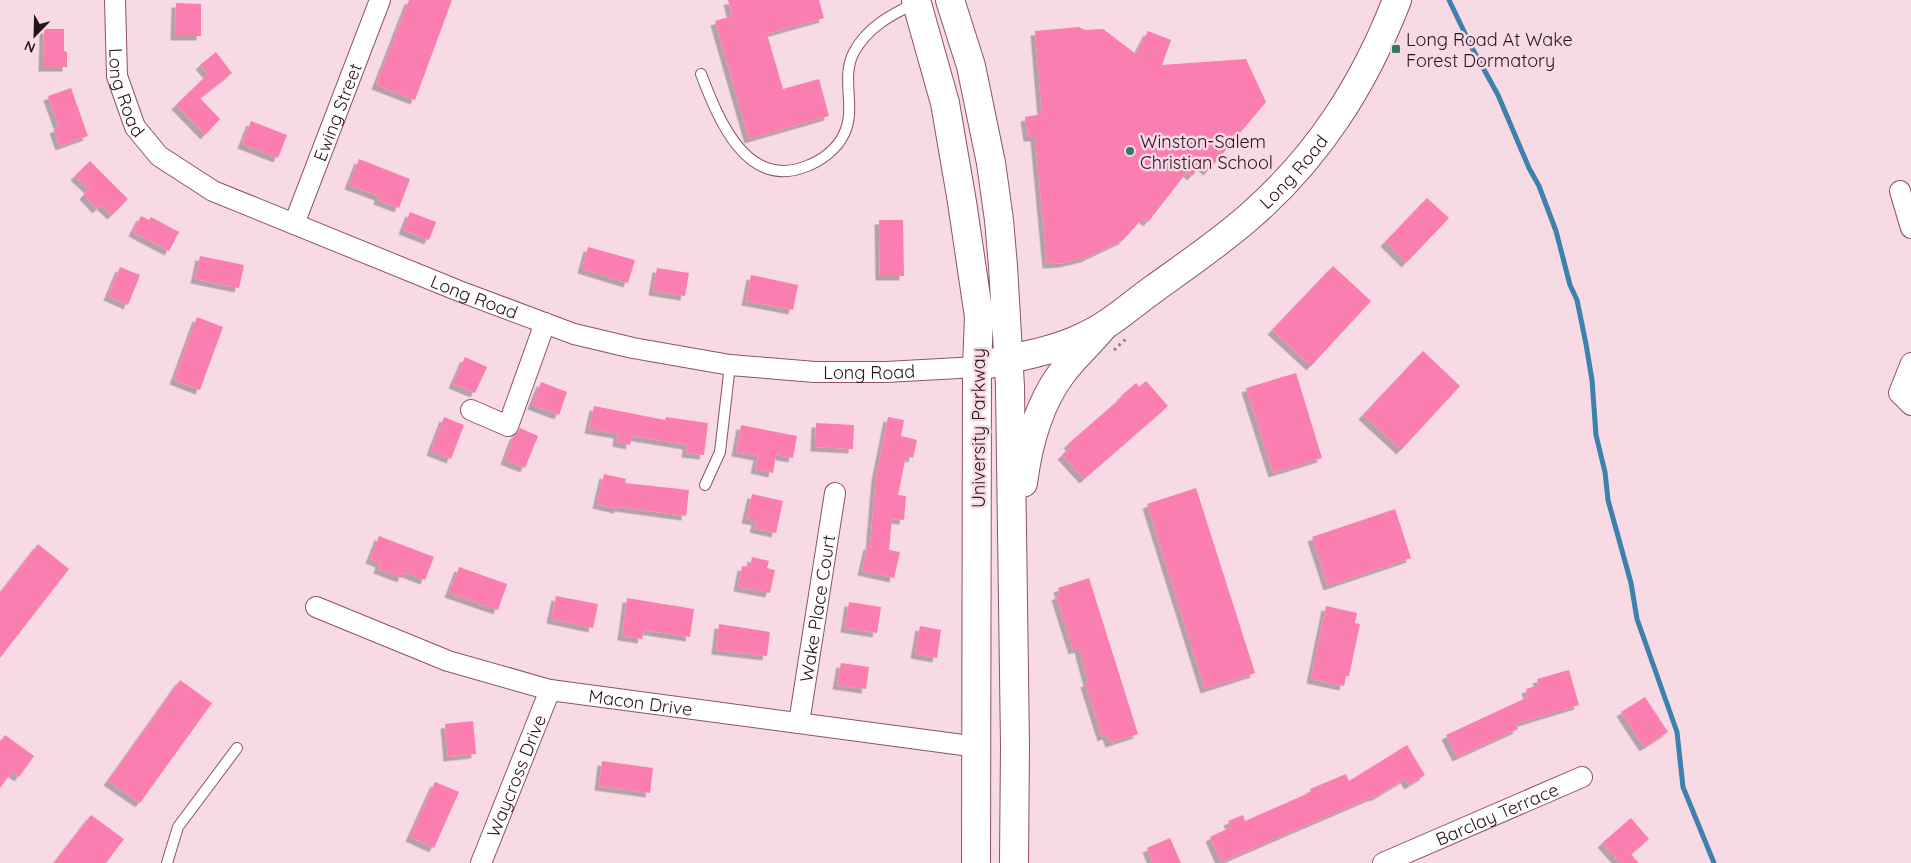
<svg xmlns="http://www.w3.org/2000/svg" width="1911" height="863" viewBox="0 0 1911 863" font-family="Quicksand,sans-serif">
  <defs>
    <filter id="shadow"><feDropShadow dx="-4.5" dy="4.5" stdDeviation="0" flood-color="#0004"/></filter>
  </defs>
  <rect width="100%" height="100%" fill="#f7dae4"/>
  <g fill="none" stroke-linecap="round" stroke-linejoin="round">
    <path stroke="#3d81ad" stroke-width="5" d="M1449 0 1471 46 1498 95 1529 168 1539 186 1556 231 1570 285 1577 300 1586 344 1592 380 1596 435 1605 472 1608 500 1631 583 1637 619 1677 732 1683 787 1714 863"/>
  </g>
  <path fill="#fb7eb1" filter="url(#shadow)" d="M409 0H452L415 100 376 85Z
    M728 0H819L824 18 767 34 783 89 819 79 829 116 749 139 715 21 732 16Z
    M176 3 201 4V36H175Z
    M1079 27 1085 30 1103 29 1136 54 1148 31 1171 40 1162 65 1246 59 1266 102 1208 171 1201 165 1192 176 1187 172 1148 222 1143 218 1123 240 1085 258 1064 263 1047 264 1035 137H1028L1025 117 1042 114 1035 31Z
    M44 29H64V51L67 52V67H43Z
    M216 52 232 73 200 98 220 119 205 135 176 105 208 74 200 65Z
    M71 88 88 136 60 146 54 129 59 127 48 96Z
    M251 121 287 135 278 158 242 144Z
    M359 159 410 179 399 208 378 200 379 196 349 185Z
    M90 161 128 199 112 215 101 205 97 209 84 195 89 189 75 176Z
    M1427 198 1449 218 1406 263 1385 242Z
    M410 212 436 222 429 240 403 230Z
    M141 216 149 220 151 217 179 232 169 251 133 232Z
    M879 220H903L904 276H880Z
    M588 247 635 260 628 283 582 269Z
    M200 256 244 265 239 288 195 279Z
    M1333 266 1371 301 1311 366 1272 330Z
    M120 267 140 275 128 305 108 296Z
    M657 268 689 273 685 296 653 291Z
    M751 275 798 285 793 310 746 301Z
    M197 317 223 327 200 390 174 380Z
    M1423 351 1460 386 1401 450 1363 415Z
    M465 357 487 367 475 393 453 384Z
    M1296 373 1322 458 1273 473 1246 388Z
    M1146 381 1168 406 1084 479 1062 455 1071 447 1068 444 1122 397 1121 396 1136 383 1139 387Z
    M541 382 567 392 559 415 532 405Z
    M594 406 665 420 666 417 708 423 704 455 686 453 687 445 632 436 630 445 617 442 618 434 589 429Z
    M444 417 464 425 451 459 431 451Z
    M888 417 904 420 901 436 917 440 913 458 906 456 898 495 906 496 904 520 892 519 889 550 900 552 894 578 862 571 868 545 870 546 876 476Z
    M816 423 854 425 853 449 815 447Z
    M741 425 797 436 793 458 776 455 773 473 755 469 758 456 736 452Z
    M520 428 538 436 525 468 505 460 514 436Z
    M604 474 626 479 625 483 689 490 686 516 619 507 618 509 597 504Z
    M1196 488 1255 673 1205 689 1147 504Z
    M752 494 783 501 776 533 754 528 756 521 746 519Z
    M1395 509 1411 558 1328 586 1312 537Z
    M379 536 434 557 425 580 404 572 402 578 378 569 380 563 370 559Z
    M38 544 69 569 0 658V593Z
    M752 557 769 561 767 568 775 570 770 593 738 587 742 566 750 567Z
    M459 567 507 584 498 610 449 593Z
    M1089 578 1138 734 1110 743 1107 735 1102 737 1085 683 1088 682 1079 648 1073 650 1056 596 1060 594 1058 588Z
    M556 596 598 604 593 628 551 619Z
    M627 598 694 609 690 637 644 630 642 639 622 636Z
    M849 602 881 607 877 633 845 628Z
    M1326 606 1357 613 1355 623 1360 624 1349 676H1346L1344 686 1311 679Z
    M719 624 770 632 767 656 716 650Z
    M920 626 941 630 937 658 915 654Z
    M841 663 869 667 866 689 837 685Z
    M1569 670 1579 705 1516 724 1518 729 1457 757 1446 735 1528 697 1526 689 1539 685 1537 679Z
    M180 680 212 703 140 803 108 781Z
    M1645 697 1668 732 1644 747 1621 712Z
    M473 721 476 754 448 757 445 724Z
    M5 735 34 756 19 777 12 772 0 788V742Z
    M1407 745 1425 775 1409 785 1405 779 1375 797 1374 796 1221 862 1210 837 1231 827 1228 821 1243 815 1245 821 1311 792 1310 789 1346 774 1349 781Z
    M602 761 653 768 650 793 599 786Z
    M435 782 459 792 434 848 410 837Z
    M91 815 124 839 106 863H54Z
    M1631 818 1649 839 1631 854 1639 863H1620L1602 843Z
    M1170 838 1181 863H1153L1147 848Z"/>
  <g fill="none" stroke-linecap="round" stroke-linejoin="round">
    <g stroke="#8e5269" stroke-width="12">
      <path id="service" d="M701 74C718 118 746 191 807 166 822 160 837 149 844 134 857 108 840 78 854 52 868 27 890 15 916 3
        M705 485 720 452 730 365
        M167 863 178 827 237 748"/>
    </g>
    <g stroke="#8e5269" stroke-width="22">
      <g id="minor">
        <path id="s1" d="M115 0 117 76 135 127 159 156 213 191 459 291 574 334 633 348 730 365 815 372H886L977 367"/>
        <path d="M1900 191 1911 228"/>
        <path id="s2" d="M294 224 380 0"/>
        <path d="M1911 363 1899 393 1911 405"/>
        <path d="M471 410 508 426 545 323"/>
        <path id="s3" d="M316 607 448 661 550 690 978 747"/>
        <path id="s4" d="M799 723 835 493"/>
        <path id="s5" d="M481 863 550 690"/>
        <path id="s6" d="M1383 863 1582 777"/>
      </g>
    </g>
    <g stroke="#8e5269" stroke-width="30">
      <g id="secondary">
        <path id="s7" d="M977 367C1012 357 1050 353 1083 337 1110 325 1131 305 1155 288 1187 265 1219 243 1249 217 1318 157 1364 85 1397 0"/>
      </g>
    </g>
    <g stroke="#8e5269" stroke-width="30">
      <path id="primary" d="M916 0 945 103 962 202 979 317 977 367 976 863
        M950 0 971 66 991 163 999 220 1003 266 1010 387 1015 745 1014 863
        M1023 483C1028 444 1038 405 1062 373 1074 357 1090 343 1103 327"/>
    </g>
    <path stroke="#937882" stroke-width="3" stroke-dasharray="2.5 4" stroke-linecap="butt" d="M1114 350 1126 339"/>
    <use href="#service" stroke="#fff" stroke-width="10"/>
    <use href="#minor" stroke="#fff" stroke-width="20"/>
    <use href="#secondary" stroke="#fff" stroke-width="28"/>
    <use href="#primary" stroke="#fff" stroke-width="28"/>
  </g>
  <g fill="#337666" stroke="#f7dae4" stroke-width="2">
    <rect x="1391" y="44" width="10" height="10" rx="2.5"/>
    <circle cx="1130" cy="151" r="5"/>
  </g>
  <g text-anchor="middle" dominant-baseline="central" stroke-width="5" stroke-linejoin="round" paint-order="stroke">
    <g font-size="18" fill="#29111b" stroke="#f7dae4" text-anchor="start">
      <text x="1406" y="39">Long Road At Wake<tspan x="1406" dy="21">Forest Dormatory</tspan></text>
      <text x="1140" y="141">Winston-Salem<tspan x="1140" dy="21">Christian School</tspan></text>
    </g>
    <g font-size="18" fill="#29111b" stroke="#f7dae4">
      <text stroke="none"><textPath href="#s1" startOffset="94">Long Road</textPath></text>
      <text stroke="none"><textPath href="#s2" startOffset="120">Ewing Street</textPath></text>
      <text stroke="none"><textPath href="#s7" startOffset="379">Long Road</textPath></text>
      <text stroke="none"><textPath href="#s1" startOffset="514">Long Road</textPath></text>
      <text stroke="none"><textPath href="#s1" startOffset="919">Long Road</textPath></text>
      <text transform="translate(978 428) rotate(-90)">University Parkway</text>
      <text stroke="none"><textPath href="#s4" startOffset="116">Wake Place Court</textPath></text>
      <text stroke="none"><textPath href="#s3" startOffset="340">Macon Drive</textPath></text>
      <text stroke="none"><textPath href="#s5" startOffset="94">Waycross Drive</textPath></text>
      <text stroke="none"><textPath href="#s6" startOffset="124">Barclay Terrace</textPath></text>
    </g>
  </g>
  <g transform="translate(35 35) rotate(203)" stroke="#f7dae4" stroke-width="4" paint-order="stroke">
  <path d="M0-4L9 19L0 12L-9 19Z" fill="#29111b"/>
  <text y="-8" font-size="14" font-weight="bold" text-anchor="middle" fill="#29111b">N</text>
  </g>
</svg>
